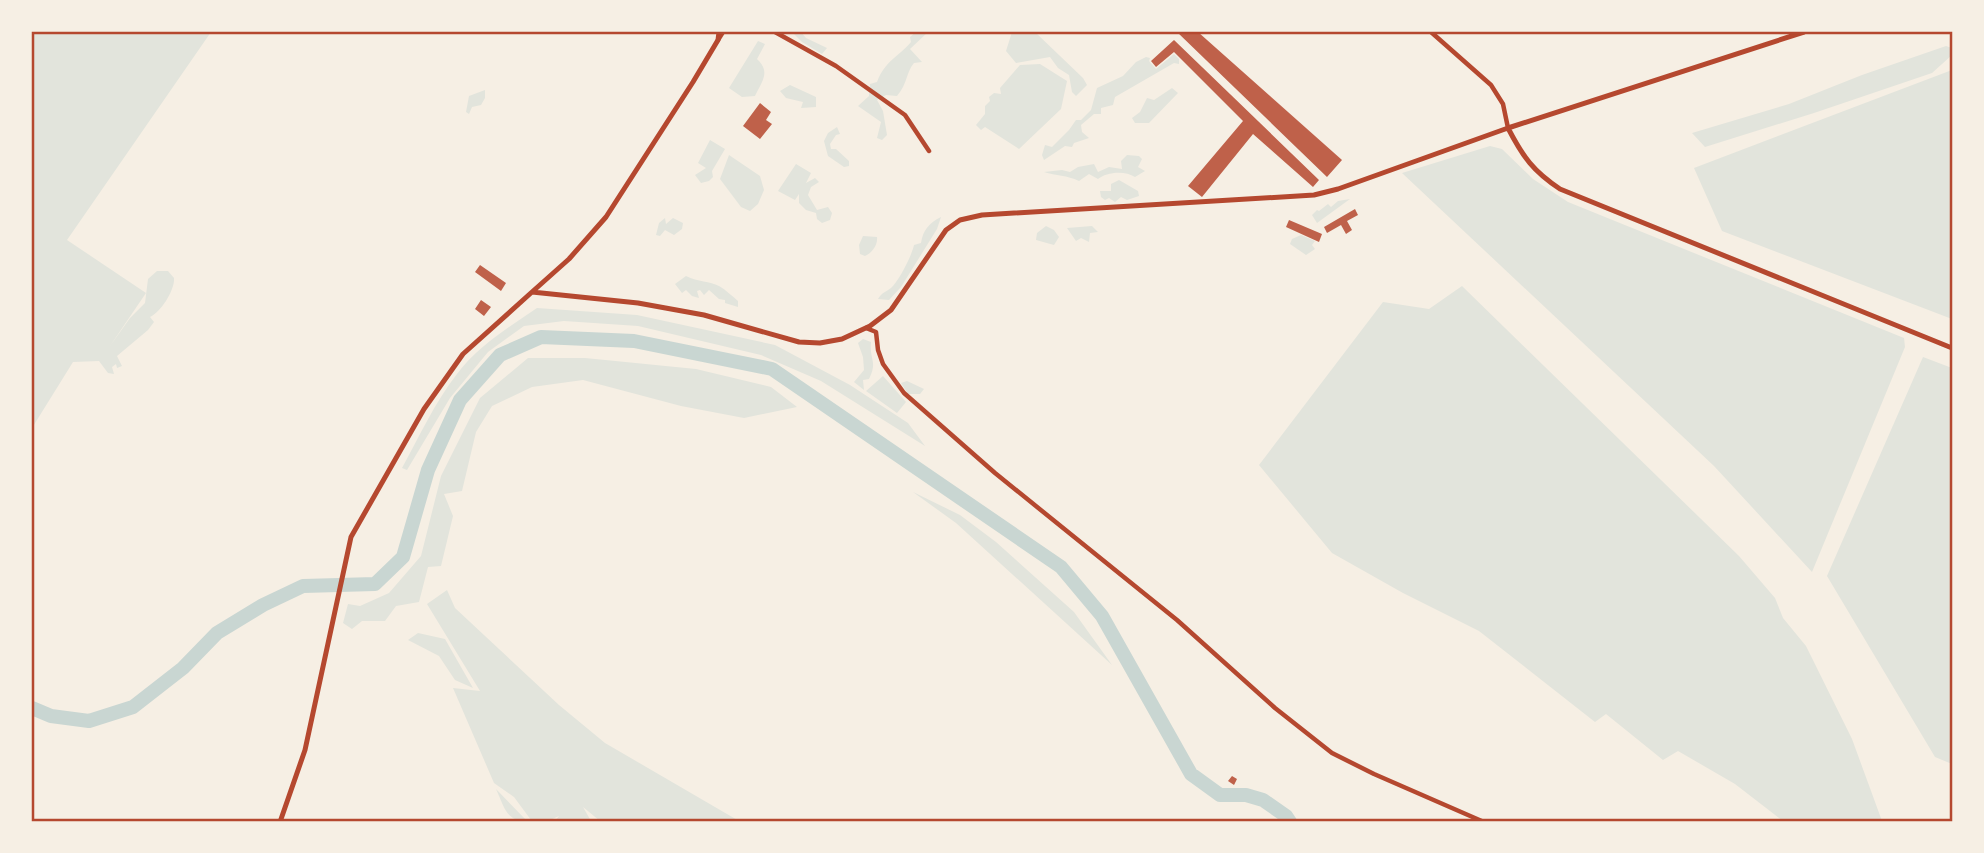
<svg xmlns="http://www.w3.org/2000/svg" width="1984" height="853" viewBox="0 0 1984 853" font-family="Arial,sans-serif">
  <rect width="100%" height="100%" fill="#f6efe4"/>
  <path fill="#e2e4dc" d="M32 32H211L67 240 146 293 110 346 130 318 145 303 148 279 157 271H168L174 278C175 290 161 312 150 317L154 322 148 330 117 356 122 366 117 368 116 364 112 367 114 374 108 373 99 361 73 362 32 428Z
    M792 32H801L806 38 827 48 822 54 802 42Z
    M916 32H928L910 49 922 62 914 63C906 72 908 83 897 96L886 95 877 100 883 111 887 135 882 140 877 138 881 122 858 106 869 96 870 84 877 82C885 61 898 57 911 42L910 37Z
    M1012 32H1035L1083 78 1087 85 1076 96 1072 92 1069 75 1058 68 1050 57 1016 63 1006 51Z
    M758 41 765 44 757 59C771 72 762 81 755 96L742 97 729 88Z
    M1946 46 1952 48V55L1932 73 1814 113 1705 147 1692 133 1789 104 1862 75Z
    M1174 54 1179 59V64L1174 63 1115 97 1113 105 1101 108V114H1094L1081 125 1082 132 1089 138 1074 143 1072 147 1065 146 1044 160 1042 155 1045 145 1052 147 1069 130 1076 120H1081L1091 110 1097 88 1123 76 1136 62 1146 57 1150 58 1149 61 1156 69Z
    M1040 64 1067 81 1061 109 1019 149 985 127 981 130 976 125 985 114V106L990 101 989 97 994 93 1001 94 1000 88 1020 65Z
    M1952 70V319L1722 231 1694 168Z
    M790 85 816 97V107L801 108 803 102 786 98 780 91Z
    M1172 88 1178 93 1149 123H1135L1132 118 1140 112 1147 98 1154 100Z
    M485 90V98L481 105 472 107 469 114 466 112 469 96Z
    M837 127 840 134 836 135 830 144 831 149H836L849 161V166L844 167 828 156 824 141 828 133Z
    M710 140 725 149 712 171 713 177 709 181 701 183 695 175 706 168 698 163Z
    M1490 146 1502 149 1533 179 1568 202 1904 338 1905 347 1812 572 1714 466 1402 173Z
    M729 155 760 176 764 190 758 204 750 211 741 207 720 179Z
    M1127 155 1139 156 1142 159 1138 167 1145 171 1135 177C1125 170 1106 172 1098 179L1089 174 1079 181C1067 175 1056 176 1044 172L1062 170 1070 172 1078 167 1094 164 1098 172 1109 167 1122 169 1121 161Z
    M796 164 811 173 806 183 815 178 819 182 811 187 808 195 817 210 828 207 832 213 830 220 822 223 817 219 816 213 806 210 799 203V194L795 200 778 191Z
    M1119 180 1138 191 1139 196 1127 200 1121 197 1115 202 1109 198 1105 200 1101 197 1100 191H1111V184Z
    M1350 199 1317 223 1312 215 1317 210 1319 211 1328 204 1331 207 1338 201Z
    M941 217 937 229 901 287 889 300 878 299C882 292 886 292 891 288 899 281 912 255 914 245L921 243C923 230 929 223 941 217Z
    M665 218 666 224 673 218 683 223 682 229 674 235 665 230 660 236 656 235 659 223Z
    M1046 226 1054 230 1059 237 1054 245 1036 240 1037 233Z
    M1092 226 1098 232 1090 233 1089 242 1081 238 1076 241 1067 228Z
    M1301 235 1315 241 1312 245 1315 249 1306 255 1290 244 1292 239Z
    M863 236 877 237C878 245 872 253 865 256L860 254 859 245Z
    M686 276C698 282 710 281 719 286 726 290 732 296 738 301V307L725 303V300L719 299 709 290 704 295 700 290 697 291 699 298 692 296 686 290 682 293 675 284Z
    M1462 286 1739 556 1775 598 1783 618 1806 646 1852 739 1882 821H1783L1735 784 1678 751 1663 760 1606 714 1595 722 1479 631 1403 593 1332 553 1259 465 1383 302 1429 309Z
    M537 308 637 315 775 345 850 385 908 423 925 446 821 381 761 355 638 326 564 321 524 326 488 352 450 398 407 470 402 468C419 437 435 402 457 374 478 346 509 327 537 308Z
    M863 339 871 342C869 359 878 361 869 379L863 380 864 390 854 382 864 370 863 357 858 343Z
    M1923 357 1952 368V764L1935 757 1827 576Z
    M528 358H585L696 369 771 387 797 407 744 418 681 406 583 380 532 387 492 406 476 432 462 491 444 494 453 516 441 566 428 567 419 602 396 606 385 621H362L352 629 343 623 348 604 360 606 389 593 421 556 441 476 480 398Z
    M883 376 906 402 897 413 866 391Z
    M907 381 924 389 920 394H908L901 383Z
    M913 492 960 515 996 542 1074 612 1112 665 956 523Z
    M447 590 455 608 559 705 605 743 739 821H600L583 807 591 821H555L559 816 548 821 531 820 514 797 494 783 453 688 480 691 427 604Z
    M418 633 445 639 473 688 455 680 439 656 408 640Z
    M496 789 527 821C506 822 504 806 496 789Z"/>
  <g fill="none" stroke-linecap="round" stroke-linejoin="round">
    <path stroke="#c9d6d2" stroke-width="14" d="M32 708 51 716 89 721 133 707 183 668 217 633 263 605 303 586 375 584 403 557 428 470 460 400 500 355 541 337 634 341 772 369 1061 567 1102 616 1191 774 1220 795H1246L1263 800 1286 816 1290 822"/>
  </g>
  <path fill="#bf614a" d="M1177 32H1198L1342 160 1327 177Z
    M1174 40 1319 180 1313 187 1253 134 1202 197 1188 186 1243 121 1174 52 1156 67 1151 61Z
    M760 103 771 112 766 120 772 124 760 139 743 126Z
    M1355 209 1358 215 1347 221 1352 230 1346 234 1341 225 1327 233 1324 227Z
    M1289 220 1322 234 1319 242 1286 227Z
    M480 265 506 283 501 291 475 272Z
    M481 300 491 307 484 316 475 309Z
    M1232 776 1237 779 1234 785 1228 781Z"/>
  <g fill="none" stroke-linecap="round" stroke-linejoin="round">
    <path stroke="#b5482f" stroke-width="4.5" d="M775 32 836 66 905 115 929 151
      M1431 32 1491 85 1503 104 1508 128
      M718 40 723 32
      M866 328 876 332 878 350 883 364 904 393 995 473 1177 620 1275 708 1332 753 1374 774 1484 822"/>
    <path stroke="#b5482f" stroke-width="5" d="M1508 128C1523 157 1533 171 1560 189L1952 348
      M532 292 569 259 606 217 693 82 718 40 719 32
      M280 822 305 750 351 537 424 409 463 354 532 292 638 303 704 315 799 342 820 343 842 339 870 326 891 310 946 230 960 220 982 215 1314 195 1338 189 1508 128 1804 32"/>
  </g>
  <rect width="1984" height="853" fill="none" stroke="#f6efe4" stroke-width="66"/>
  <rect x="33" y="33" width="1918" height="787" fill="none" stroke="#b5482f" stroke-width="2.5"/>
</svg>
